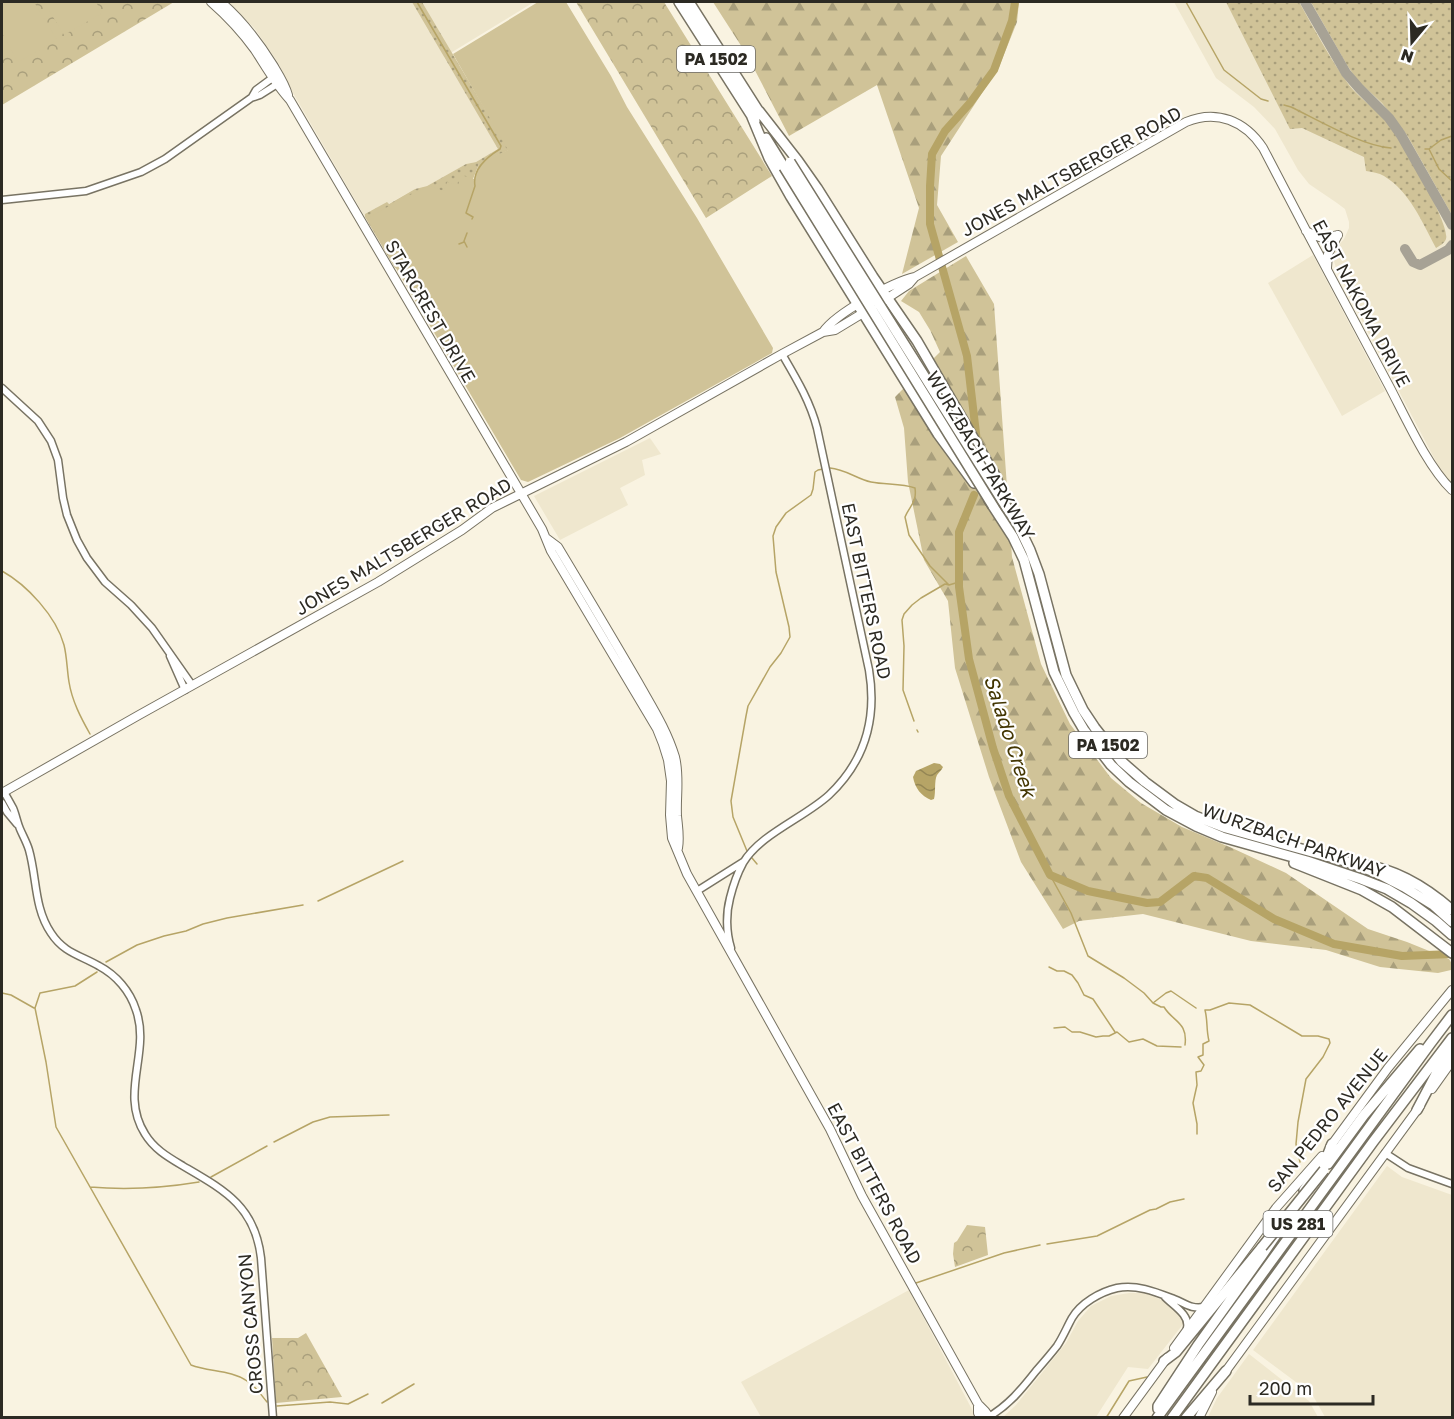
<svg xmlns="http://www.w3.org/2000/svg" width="1454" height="1419" viewBox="0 0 1454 1419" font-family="'Golos Text',sans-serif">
  <defs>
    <pattern id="grass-dots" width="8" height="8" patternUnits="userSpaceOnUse" patternTransform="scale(1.5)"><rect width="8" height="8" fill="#d0c398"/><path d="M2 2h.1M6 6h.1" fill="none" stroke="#a99f7c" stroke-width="1.8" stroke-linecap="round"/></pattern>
    <pattern id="forest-firs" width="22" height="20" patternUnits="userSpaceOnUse" patternTransform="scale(1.5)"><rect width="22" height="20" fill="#d0c398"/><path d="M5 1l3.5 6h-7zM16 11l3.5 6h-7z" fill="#a99f7c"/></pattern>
    <pattern id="park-crowns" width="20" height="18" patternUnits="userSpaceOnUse" patternTransform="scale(1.5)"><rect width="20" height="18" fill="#d0c398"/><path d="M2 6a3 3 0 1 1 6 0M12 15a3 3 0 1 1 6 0" fill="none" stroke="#a99f7c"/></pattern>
    <pattern id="water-waves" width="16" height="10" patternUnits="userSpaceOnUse" patternTransform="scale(1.5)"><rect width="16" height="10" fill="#b6a466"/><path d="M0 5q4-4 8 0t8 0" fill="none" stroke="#948654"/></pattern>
  </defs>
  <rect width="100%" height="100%" fill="#f9f3e1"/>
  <path fill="#efe7ce" d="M229 2H534L444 57 499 149 476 162 466 164 427 186 415 189 365 217 286 81 279 64 255 29Z
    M1174 2H1452V484L1442 473 1363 323 1336 268 1334 261V253L1337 247 1344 239 1349 228V222L1345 209 1337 203 1309 184 1298 170 1275 129 1254 107 1216 78Z
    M1313 255 1385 391 1342 416 1268 283Z
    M650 438 661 454 642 460 645 475 620 488 628 505 560 540 534 496Z
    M1387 1166 1402 1177 1452 1195V1417H1325L1312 1394 1253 1350Z
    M909 1290 976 1417H761L741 1382Z
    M1129 1293H1145L1162 1300 1181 1317 1184 1323 1148 1369 1128 1367 1096 1417 1002 1418 1016 1405 1066 1343 1078 1321 1091 1306 1111 1296Z
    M1249 1354 1309 1401 1318 1417H1208L1217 1398Z"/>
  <path fill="url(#grass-dots)" d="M412 2H422L507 146 511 149 479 164 473 179 444 192 398 269 395 268 365 217V214L387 202 389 204 415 189 427 186 466 164 476 162 498 149Z
    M1226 2H1299C1315 30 1330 59 1349 85 1359 98 1375 108 1386 121 1398 135 1451 224 1446 239 1444 244 1439 246 1436 248 1422 222 1410 192 1384 176 1379 173 1372 172 1366 171L1364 157 1302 128 1290 129Z
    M1311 2H1452V215L1407 135 1382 103 1357 80 1347 65Z"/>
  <path fill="url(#forest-firs)" d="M713 2H1019L1017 22 999 67 941 156 937 205 958 242 902 274 919 208 877 85 789 136 747 55Z
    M966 256 994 304 1012 557 1041 664 1070 724 1111 778 1141 803 1182 827 1232 848 1286 873 1368 929 1407 942 1449 959 1452 964 1451 970 1438 973 1380 967 1326 950 1251 941 1143 914 1079 921 1063 929 1021 862 989 777 955 668 948 601 924 560 908 482 904 428 895 397 940 352 930 330 919 312 901 301 909 291Z"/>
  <path fill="url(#park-crowns)" d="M2 2H174L2 105Z
    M576 2H664L772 176 706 218Z
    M967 1225 985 1227 988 1255 955 1267 953 1254 954 1243 957 1241Z
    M306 1333 342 1397 276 1403 272 1338H298Z"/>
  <path fill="#d0c398" d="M2 2H34L57 40 18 62 2 33Z
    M44 2H96L102 13 64 35Z
    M538 2H566L611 76 627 107 697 218 773 348 772 353 620 438 528 482 521 480 367 219 399 200 429 186 444 191 447 182 458 185 461 175 474 179 479 163 508 150 453 54Z"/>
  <path fill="url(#water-waves)" d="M934 763 940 764 943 767C942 770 939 772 937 775 934 781 936 792 934 799L931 800C921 796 915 788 913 777L916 771Z"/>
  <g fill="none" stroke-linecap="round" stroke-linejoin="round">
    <path stroke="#b6a466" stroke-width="1.5" d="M417 2 501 146 500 149C487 157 472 169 475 186L466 213 473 217 472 219
      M1186 2 1224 70 1261 99 1268 101
      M1284 105 1291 107C1318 120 1362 146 1391 148
      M1425 149H1429L1441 140 1452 136
      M1429 149 1439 169 1452 181
      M467 233 464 241 467 247
      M459 244 464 242
      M830 468C845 469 857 479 871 482 886 485 901 483 915 488 917 503 910 505 905 517L909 535 930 566 949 585
      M2 571C27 585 56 616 64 645 67 657 67 670 69 682 72 701 81 718 90 734
      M914 721 903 690 904 646 902 620 904 614 912 605 921 598 945 584 949 585 959 582
      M917 730 918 732
      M747 851 733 817 731 801 746 716 748 706 770 667 781 653 790 637 789 627 776 572 773 536 776 527 786 513 811 495 813 489 815 472 818 470 823 469
      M752 858 757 864
      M1050 875 1071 913 1088 956 1124 978 1144 993 1153 1003 1166 993 1171 991 1196 1008
      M318 901 403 861
      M106 962 137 945 164 936 186 931 203 924 227 918 303 905
      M1049 967 1057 971H1064L1072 975 1078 983 1084 995 1093 999 1115 1032
      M97 972 75 986 40 993 35 1008 46 1062 56 1127 191 1365C209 1372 231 1370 247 1381 255 1385 261 1395 267 1402
      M2 993 11 995 34 1008
      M1153 1003 1161 1007H1164C1173 1022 1188 1022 1185 1045
      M1054 1028 1065 1027 1072 1032H1080L1096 1037 1103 1036H1109L1117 1032 1129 1042 1143 1039 1157 1046 1181 1047
      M1197 1134V1124L1193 1103 1197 1085 1196 1072 1201 1071 1204 1065 1198 1057 1203 1055V1044L1209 1041C1206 1029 1208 1022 1205 1010H1210L1229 1003 1250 1005 1302 1036H1318L1329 1039 1330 1043 1323 1057 1306 1079 1298 1122 1296 1144 1300 1162
      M274 1142 313 1122 330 1117 389 1115
      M211 1177 267 1146
      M90 1187C126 1190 163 1188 199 1182
      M1047 1244 1097 1236 1150 1210 1156 1209 1170 1202 1184 1199
      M916 1283 1004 1253 1040 1245
      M382 1403 414 1384
      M277 1406 330 1402 348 1404 368 1394
      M1106 1418 1129 1381 1147 1377"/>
    <path stroke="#b6a466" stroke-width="8" d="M977 442 967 356 930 224V186L932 154 945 131 970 103 994 70 1012 21 1015 2
      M974 495 959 532V587L969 659 993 748 1009 796 1050 875 1088 891 1147 903 1160 902 1194 876 1207 878 1274 919 1334 944 1402 956 1452 954"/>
    <path stroke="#a7a295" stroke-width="10" d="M1305 2 1346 73 1359 88 1389 118 1401 135 1452 225
      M1405 249 1413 262 1420 265 1448 250 1452 245"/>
    <g stroke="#787363" stroke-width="9">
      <path id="minor" d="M252 97 256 90 275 76
        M2 200 86 191 141 172 165 159 251 98 260 95 279 83
        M2 388 38 421 51 441 58 460 63 498 67 515 77 540 87 558 105 582 131 605 152 628 192 685
        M170 656 185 690
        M4 792C7 797 10 803 13 808 16 815 17 822 20 829 23 836 27 843 29 850 37 878 34 908 51 933 64 953 80 955 99 966 116 975 130 991 136 1010 151 1052 119 1093 145 1134 154 1149 168 1157 183 1166 224 1190 255 1206 261 1258L273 1418
        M2 803 7 812 17 824
        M697 891 743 862
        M731 948C726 932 726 913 730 898 733 886 737 874 743 863 760 834 804 818 829 795 865 761 877 718 869 670L817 428C810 401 796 378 782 354
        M1385 1153 1408 1168 1452 1184
        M1165 1297C1174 1306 1190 1315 1187 1328
        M987 1418C1009 1405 1021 1390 1036 1371 1043 1363 1050 1355 1057 1346 1063 1337 1067 1327 1072 1318 1081 1303 1100 1292 1117 1288 1137 1284 1156 1292 1174 1299 1187 1304 1190 1309 1204 1307"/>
    </g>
    <g stroke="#787363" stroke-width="10">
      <path id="major" d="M211 2C227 16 242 32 255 50 266 67 276 85 290 100L542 529 551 551 657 729 663 744 668 760 671 781 670 815 672 838 687 874 830 1129 862 1196 978 1404 985 1411 990 1418
        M221 2C242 20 258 41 273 65 279 75 285 84 288 95
        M1306 231C1321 239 1322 239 1338 235
        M1327 268 1328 254 1338 235
        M883 301 909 284 915 277
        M823 332C836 313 893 282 915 277L1186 122C1217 109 1245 121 1263 148 1304 227 1346 306 1388 384 1405 416 1427 466 1452 490
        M546 538 558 547C585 592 612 637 638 682 652 707 667 730 675 757 680 777 676 796 677 816 678 827 680 837 678 848
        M2 793 139 715 378 582 462 530 492 508 626 442 782 354 823 332 835 330 868 310
        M1432 1089 1452 1061
        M1330 1147 1388 1068 1452 990
        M1174 1348 1276 1208 1322 1156
        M1223 1375 1420 1106
        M978 1404V1413L981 1418
        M1123 1418 1167 1358
        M1199 1418 1212 1392"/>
    </g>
    <g stroke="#787363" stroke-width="12">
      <path id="highway" d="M679 2 755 121
        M689 2 761 115
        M759 111 798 161 817 188 873 277 917 341 996 477 1007 508 1017 523 1030 550 1039 574 1066 675 1083 710 1095 728 1121 761 1145 782 1176 805 1195 816 1226 828 1348 862 1377 873 1404 887 1433 905 1452 922
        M752 117 769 158 791 197 938 434 974 483
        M766 138 784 167
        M989 500 1013 537 1024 560 1054 672 1074 713 1084 730 1111 765 1129 782 1166 810 1196 826 1222 837 1307 861 1361 879 1387 889 1411 903 1436 921 1452 935
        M1294 863 1362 890 1392 907 1452 953
        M1365 865C1398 870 1428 889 1452 910
        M1417 1110 1437 1072 1452 1049
        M1328 1164 1364 1115 1420 1049
        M1304 1190 1328 1154 1332 1144
        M1164 1361 1176 1352 1262 1247
        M1158 1409V1406L1198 1345 1261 1257 1276 1235
        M1157 1418 1430 1044 1452 1015
        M1172 1418 1373 1142 1452 1038
        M1186 1418 1226 1371"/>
    </g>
    <use href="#minor" stroke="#fff" stroke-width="6"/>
    <use href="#major" stroke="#fff" stroke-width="8"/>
    <use href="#highway" stroke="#fff" stroke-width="9"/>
    <g stroke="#787363" stroke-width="12" stroke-linecap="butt">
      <path id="highway-bridge" d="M790 162 1007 508
        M784 167 993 506
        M1262 1247 1324 1170"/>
    </g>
    <use href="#highway-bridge" stroke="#fff" stroke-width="9"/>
  </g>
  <g text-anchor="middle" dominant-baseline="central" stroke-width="4.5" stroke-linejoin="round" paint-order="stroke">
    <g fill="#fff" stroke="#6b6a65" stroke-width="1.5">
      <rect x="677" y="46" width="78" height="26" rx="4.5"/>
      <rect x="1069" y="732" width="78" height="26" rx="4.5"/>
      <rect x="1263.5" y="1211" width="69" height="26" rx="4.5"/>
    </g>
    <g font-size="16" font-weight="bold" fill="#2c2a23">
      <text x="716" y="59">PA 1502</text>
      <text x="1108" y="745">PA 1502</text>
      <text x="1298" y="1224">US 281</text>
    </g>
    <g font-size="18" fill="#2c2a23" stroke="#fff">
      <text transform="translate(1071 171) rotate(-29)">JONES MALTSBERGER ROAD</text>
      <text transform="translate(1362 303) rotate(62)">EAST NAKOMA DRIVE</text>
      <text transform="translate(431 311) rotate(60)">STARCREST DRIVE</text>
      <text transform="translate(981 455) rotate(59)">WURZBACH PARKWAY</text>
      <text transform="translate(403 546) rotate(-31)">JONES MALTSBERGER ROAD</text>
      <text transform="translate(867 591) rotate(78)">EAST BITTERS ROAD</text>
      <text transform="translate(1294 840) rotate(19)">WURZBACH PARKWAY</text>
      <text transform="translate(1327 1120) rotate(-51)">SAN PEDRO AVENUE</text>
      <text transform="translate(875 1183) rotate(62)">EAST BITTERS ROAD</text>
      <text transform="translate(250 1324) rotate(-95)">CROSS CANYON</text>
    </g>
    <g font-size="20" font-style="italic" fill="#433602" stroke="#fff">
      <text transform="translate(1011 736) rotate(72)">Salado Creek</text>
    </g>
  </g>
  <rect width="1454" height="1419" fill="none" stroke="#2c2a23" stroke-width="6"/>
  <g transform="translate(1412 42) rotate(199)" stroke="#ffffff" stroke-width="4.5" paint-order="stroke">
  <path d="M0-4.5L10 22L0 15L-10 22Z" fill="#2c2a23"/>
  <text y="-9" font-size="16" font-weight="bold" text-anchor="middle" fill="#2c2a23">N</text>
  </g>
  <path d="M1250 1395v9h123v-9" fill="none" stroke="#2c2a23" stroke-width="3"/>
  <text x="1259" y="1395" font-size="18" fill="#2c2a23" stroke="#ffffff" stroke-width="4.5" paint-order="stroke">200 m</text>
</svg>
